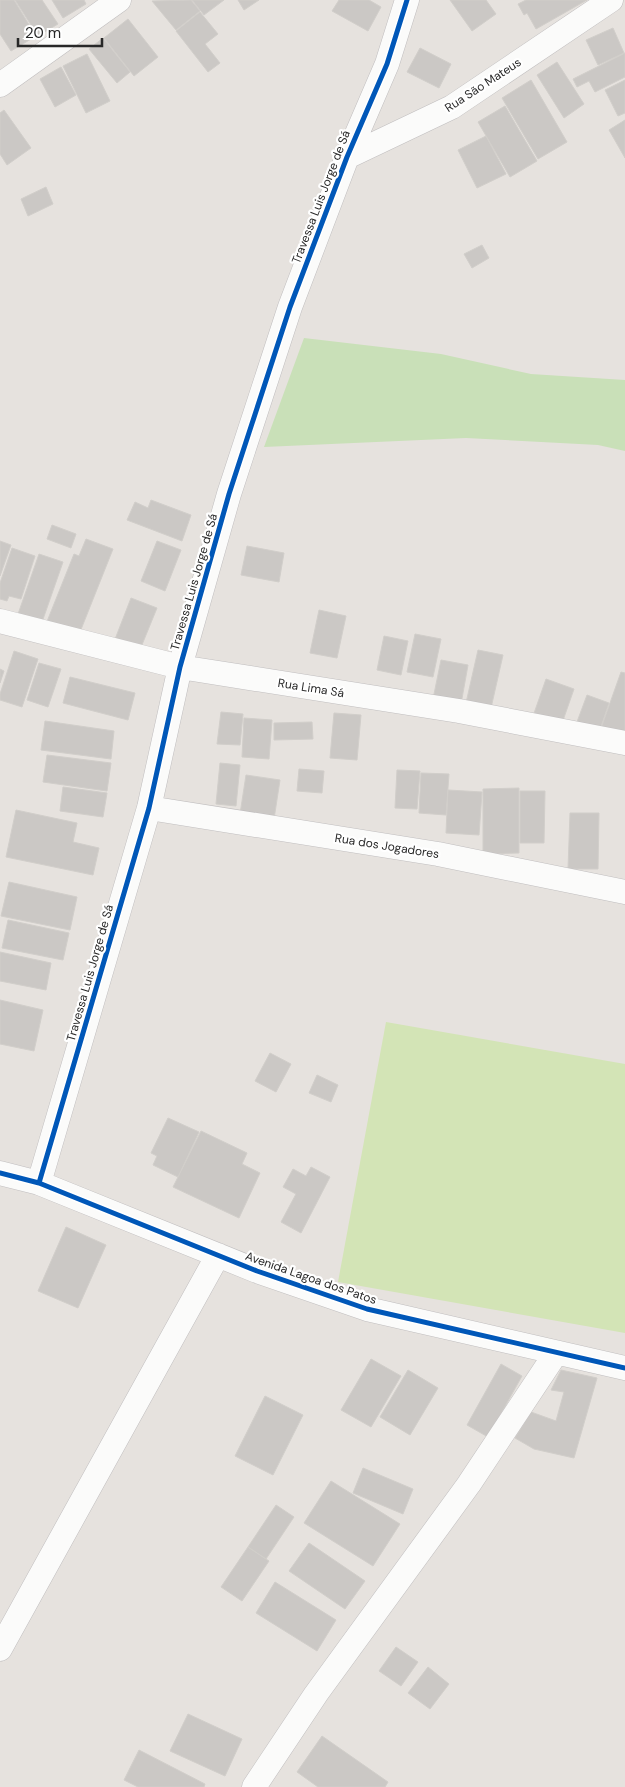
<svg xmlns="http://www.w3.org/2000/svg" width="625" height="1787" viewBox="0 0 625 1787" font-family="'DM Sans',sans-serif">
  <rect width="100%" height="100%" fill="#e6e2de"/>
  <path fill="#c9e0b8" d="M304 338 441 354 531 374 625 380V451L598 445 466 438 264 447Z"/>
  <path fill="#d3e4b6" d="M386 1022 625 1064V1333L338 1282Z"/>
  <path fill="#cbc8c5" stroke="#d1ceca" d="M0 0H14L36 36 11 51 0 34Z
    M15 0H42L58 24 38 36Z
    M52 0H84L86 4 63 18Z
    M191 0 200 11 176 30 152 1Z
    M192 0H224L204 15Z
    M238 0H259L244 10Z
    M339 0H369L381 7 368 31 332 11Z
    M450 0H486L496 14 472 31Z
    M526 0H587L536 29 527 13 524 15 518 4Z
    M200 12 218 34 205 44 220 63 208 72 176 31Z
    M128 19 158 57 134 76 104 38Z
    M613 28 624 53 598 65 586 40Z
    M103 38 130 72 117 83 89 49Z
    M420 48 451 64 439 88 407 72Z
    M625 53V77L595 92 589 81 577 87 573 79Z
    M87 54 110 101 86 113 63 66Z
    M557 62 584 104 564 118 537 75Z
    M61 67 76 95 55 107 40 79Z
    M531 80 567 142 538 159 502 98Z
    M625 80V113L618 116 605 90Z
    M505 106 537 161 510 177 478 122Z
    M4 110 31 148 7 165 0 154V113Z
    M625 120V158L609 130Z
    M486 136 506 174 477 188 458 150Z
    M46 187 53 204 28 216 21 199Z
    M482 245 489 258 472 268 464 254Z
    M151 500 191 515 182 541 127 520 135 502 148 508Z
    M52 525 76 534 71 548 47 539Z
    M86 539 113 549 78 637 46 624 74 554 79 556Z
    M0 541 11 545 0 576Z
    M157 541 181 550 165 591 141 581Z
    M247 546 284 553 279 582 241 575Z
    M12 548 35 556 21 599 9 596 7 601 0 599V583Z
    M39 554 63 562 41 625 17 617Z
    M131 598 157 608 137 657 112 647Z
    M319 610 346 616 337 658 310 653Z
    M415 634 441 639 433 677 407 672Z
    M384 636 408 641 401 675 377 670Z
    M478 650 503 655 491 708 466 703Z
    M14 651 38 659 22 707 0 700V694Z
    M441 660 468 665 461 704 433 699Z
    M39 663 61 669 48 707 27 700Z
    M0 669 4 671 0 683Z
    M621 672 625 673V744L599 734Z
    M70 677 135 693 128 720 63 703Z
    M546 679 574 689 560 729 532 719Z
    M587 695 609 703 597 738 574 730Z
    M221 712 243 714 240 745 217 744Z
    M334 713 361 715 357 760 330 758Z
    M244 718 272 720 269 759 242 757Z
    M45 721 114 731 111 759 41 750Z
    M312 722 313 739 274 740V723Z
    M47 755 111 763 107 791 43 782Z
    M220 763 240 765 236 806 216 804Z
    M299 769 324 771 322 793 297 791Z
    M397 770 420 771 417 809 395 808Z
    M421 773 449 774 446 815 419 813Z
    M246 775 280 780 274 819 240 814Z
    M63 787 107 793 103 817 60 811Z
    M519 788V853L483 854V789Z
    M448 790 482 792 479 835 446 833Z
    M520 791H545L544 843H520Z
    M16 810 77 823 73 842 99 848 93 875 6 857Z
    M570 813H599L598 869H568Z
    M9 882 77 897 70 930 1 916Z
    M8 920 69 933 63 960 2 948Z
    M0 952 51 963 46 990 0 981Z
    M0 1000 43 1010 34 1051 0 1044Z
    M270 1053 291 1064 276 1092 255 1081Z
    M317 1075 338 1085 331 1102 309 1093Z
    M168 1118 199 1132 178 1177 153 1165 157 1156 151 1153Z
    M201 1131 247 1153 242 1164 260 1173 239 1218 173 1187Z
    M311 1167 330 1177 301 1233 281 1222 296 1194 283 1187 293 1169 306 1176Z
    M66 1227 106 1245 78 1308 38 1291Z
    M371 1359 401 1376 371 1427 341 1410Z
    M501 1364 522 1376 488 1437 467 1425Z
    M408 1370 438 1388 410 1435 380 1417Z
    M561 1370 597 1378 574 1458 534 1449 515 1438 531 1412 556 1421 564 1392 551 1390Z
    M265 1396 303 1415 273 1475 235 1456Z
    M363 1468 413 1489 403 1514 353 1493Z
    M331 1481 400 1524 373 1566 304 1523Z
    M276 1505 294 1517 266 1559 248 1547Z
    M309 1543 365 1581 345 1609 289 1571Z
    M248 1547 269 1561 242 1601 221 1587Z
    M275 1582 336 1620 317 1651 256 1613Z
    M396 1647 418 1662 401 1686 379 1671Z
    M428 1667 449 1684 430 1709 408 1693Z
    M188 1714 242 1739 225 1776 170 1751Z
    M322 1736 388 1782 385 1787H318L297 1772Z
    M139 1750 205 1784 204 1787H138L124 1780Z"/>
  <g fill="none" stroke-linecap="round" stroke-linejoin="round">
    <g stroke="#c0bebf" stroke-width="25">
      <path id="street" d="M0 85 119 0
        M347 157 452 107 611 0
        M0 621 180 667 459 711 625 743
        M149 808 438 854 625 892
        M0 1173 39 1183 257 1271 367 1309 625 1368
        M39 1183 149 808 180 667 229 494 290 307 347 157 387 64 407 0
        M0 1649 218 1255
        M254 1787 316 1694 469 1484 556 1353"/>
    </g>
    <use href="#street" stroke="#fbfbfa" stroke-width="24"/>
    <g stroke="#fff" stroke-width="8">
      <path id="cycleway" d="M0 1173 39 1183 257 1271 367 1309 625 1368
        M39 1183 149 808 180 667 229 494 290 307 347 157 387 64 407 0"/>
    </g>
    <use href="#cycleway" stroke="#0057b8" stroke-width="5"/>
  </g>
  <g text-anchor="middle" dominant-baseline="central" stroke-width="4.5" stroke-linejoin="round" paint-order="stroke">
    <g font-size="12" fill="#282828" stroke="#fff">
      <text transform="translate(483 85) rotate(-33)">Rua São Mateus</text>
      <text transform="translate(321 197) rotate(-69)">Travessa Luis Jorge de Sá</text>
      <text transform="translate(194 582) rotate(-74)">Travessa Luis Jorge de Sá</text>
      <text transform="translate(311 688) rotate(9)">Rua Lima Sá</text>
      <text transform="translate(387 846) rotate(9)">Rua dos Jogadores</text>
      <text transform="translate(90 973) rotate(-74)">Travessa Luis Jorge de Sá</text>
      <text transform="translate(311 1278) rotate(19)">Avenida Lagoa dos Patos</text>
    </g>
  </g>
  <path d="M18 38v8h84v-8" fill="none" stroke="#282828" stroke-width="2.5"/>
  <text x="25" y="38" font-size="15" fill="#282828" stroke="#ffffff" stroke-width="4" paint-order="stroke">20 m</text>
</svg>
